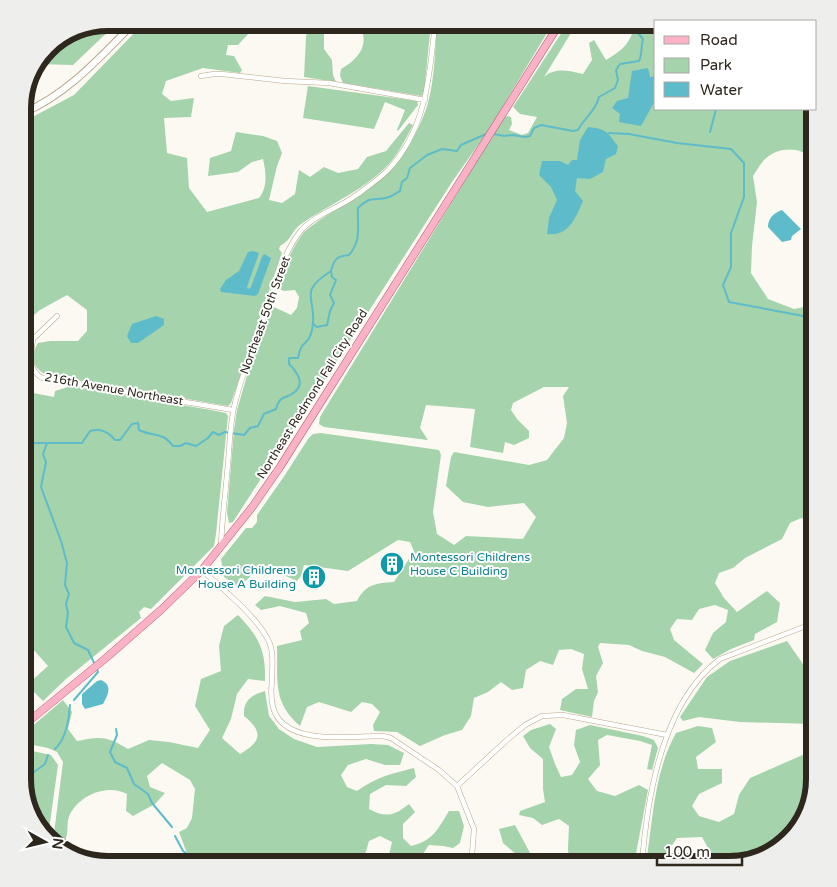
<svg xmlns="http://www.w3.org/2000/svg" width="837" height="887" viewBox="0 0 837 887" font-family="'Varela Round',sans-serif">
  <rect width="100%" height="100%" fill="#fcf9f3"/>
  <path fill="#a5d3ab" d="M109 23H117L73 65 36 64 52 44Z
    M144 23H254L250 32 238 45H228L226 55 234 56 242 70 240 73 203 68 166 81 162 94 171 101 194 98 191 117 164 118 167 153 187 158 189 188 207 212 259 198C268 187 266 172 263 159L252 162 238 172 208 176 210 158 231 151 236 132 263 136 277 141 282 153 277 166 269 200 282 203 295 194 299 170 310 177 324 167 338 173 358 169 367 157 386 151 409 123 413 125C407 136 402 147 394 158 370 188 331 203 301 224 291 231 292 240 280 246L279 249 282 253 231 403 228 406 47 375C33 369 29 357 38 343L50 341H78L87 331V310L67 295 40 310 23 324V122L74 95Z
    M309 23H328L324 33V49L332 60 333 75 336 82 304 77 306 37Z
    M358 23H431L424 93 421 96 343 83 340 76 341 69C360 58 371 43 358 23Z
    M437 23H553L488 131 454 179 233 522 229 523 227 513 234 430 237 410 251 362 272 306 291 315 297 308 299 297 295 290 284 291 277 288C284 268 291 249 304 232 324 215 349 203 371 187 398 167 418 136 428 103 435 77 435 49 437 23Z
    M568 23 576 25 544 77C556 67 568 71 583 74L592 60 589 43 594 40 606 60C623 50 631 43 635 23H656V109H814V159C800 147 780 146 765 159 761 163 757 170 753 176L757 202 752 246 751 273 768 299 794 309 814 305V521L801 518 790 523 782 539 745 558 733 568 719 573 715 583 724 598 737 612 767 591 780 603 777 622 755 634 754 640 731 649 713 659 705 650 713 633 726 622 728 610 715 605 699 609 692 620 677 619 670 629 674 640 703 664 694 673 665 657 642 651 629 645 600 643 598 647 603 663 596 676 598 692 594 701 592 717 560 710 562 699 576 689H588L582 669 584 654 571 649 559 650 553 665 540 661 526 670 523 688 512 690 501 682 488 692 474 698 471 716 462 730 445 735 420 746 397 732 374 731 373 725 380 712 372 704 362 702 351 712 319 702 307 707 300 726C272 702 278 680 277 646L302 640 300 631 309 623 306 613 280 606 261 610 255 605 265 596 295 602 326 599 334 604 357 601C366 584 376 583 394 582L414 551 410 542 398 540 348 571 304 565 301 576 297 581 279 573V568L257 565 255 572 239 587 224 577 221 559 246 528H252L257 522V515L285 475 308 439 313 434 321 433 439 450 441 455 433 512 437 534 454 545 466 536 523 539 536 517 524 503 488 507 463 502 446 486 451 457 454 452 529 465 547 460 564 438 567 423 563 396 569 387H544L513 403 511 410 517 419 529 431V438L514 445 505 442 503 453 470 447 475 409 426 405 420 428 428 440 324 427 319 424 320 417 503 119 507 116 511 117 512 124 509 130 522 135 528 133 537 117 520 114 513 107Z
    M308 86 417 101 418 105 398 131 397 130 405 110 385 102 374 129 303 118Z
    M71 386 211 410 226 413 228 416 216 534 214 546 151 609 144 607 139 612 141 618 66 679 43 701 27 685 48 666 31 647 23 654V391L54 397 55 391Z
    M238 615C259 637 266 650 265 681L248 679 237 694 231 719 222 738 240 754C261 742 264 732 244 716 243 701 251 695 265 691L269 716 279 729 294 739 317 747 371 744 388 745 404 753 400 765H385L366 759 348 765 341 775 347 787 357 791C377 777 390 774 414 768L416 777 406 786 386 785 370 794 369 809C386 818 394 816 409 804L415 812 403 824V838L411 846C433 841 438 829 449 811H459L464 826 460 843 453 848 443 846 429 845 420 858 424 864H387L392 842 380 836 369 841 365 855 369 864H331L323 859 306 864H191L179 832 187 828 192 818 195 789 190 780 162 763 147 776 150 787 165 793 155 804 133 816 126 811 127 794C108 784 81 794 70 814 67 819 68 827 67 834 66 839 64 844 62 849L53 841 63 762 57 752 48 748 23 743V734L63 700 72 712 68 729 77 741C101 736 107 736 128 749L149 740 169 742 198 748 210 730 195 706 201 679 221 671 219 646 224 626Z
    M787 641 805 667 814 674V724L740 722 699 717 683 721 680 717 707 677 730 661Z
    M550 724 556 729 549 747 555 764 561 777 572 775 580 762 574 745 576 730 590 725 643 736 654 740 658 748 652 770 647 769 652 745 640 741 607 735 598 740 600 765 588 779 597 791 615 796 639 785 648 790 634 864H569L568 848 569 826 559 819 542 825 533 818 519 815 520 811 545 802 543 789V759L530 748 523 736 531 730Z
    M698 726 712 728 716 742 696 757 698 769H722V783L699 794 692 806 699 816 719 822 734 814 739 795 750 778 814 750V779L805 817 781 847 729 864H712L714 859 702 837 677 838 660 863H646C653 820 654 772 676 733Z
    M23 749 51 755 58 765 48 837 40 831 23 779Z
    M515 825 536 864H516L518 856 503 843 499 829Z"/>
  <path fill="#5ebcca" d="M648 68 650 77H653L656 68V99L641 126 619 122 620 114 612 108 617 101 628 98 632 71Z
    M588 127C607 129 607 132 618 146L616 154 606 159 603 172 590 179 577 178 575 191 583 201C576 217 569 237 547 234L549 218 557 200 551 187 539 175 542 161H560L568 165 572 160H577L580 140Z
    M782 210 801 229 792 236 791 240 782 242 768 227C768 218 774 213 782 210Z
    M253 251 259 253 247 287 248 289 251 287 262 257 264 254 271 258 258 294 255 296 221 292 220 289 226 280 239 271 248 252Z
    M156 316 164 319V325L138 343H131L127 336 132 324Z
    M101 680C113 685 108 695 103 704L85 709 82 704V694L97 681Z"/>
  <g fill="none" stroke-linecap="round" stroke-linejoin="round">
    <path stroke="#5ebcca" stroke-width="2" d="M710 132 716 109
      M609 133 629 134 677 143 731 149 744 163V197L731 233V267L723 285 729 302 814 318
      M494 134 504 136 513 135 525 137 530 136 534 128 541 125 573 131 578 130C584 118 596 111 599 97L615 88 618 80 616 70 620 64 639 61C642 56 641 46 643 39L638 33 640 25 643 23
      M313 324 317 327 327 325 330 311 334 303 330 295 336 280 332 277 331 271
      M23 443H82L90 431C100 428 109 432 115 440H120L132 424 138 423 139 430C153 437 162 431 173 446H180L186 443 196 446 208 438 213 432 219 435 225 432 244 435 250 428 258 426 264 414 276 409C280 396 283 399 292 394 307 385 297 372 289 364V358H298C299 354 300 349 302 346 308 340 310 339 312 330 319 298 295 294 331 271 334 259 337 256 349 255 362 240 357 226 358 208 372 194 375 202 389 197 392 196 396 193 400 191L402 182 407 178 410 168 427 155 442 149 457 151 461 145 486 134
      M47 443 43 454 46 462 41 487 61 541 67 563 65 585 69 594 66 604 68 613 66 627 74 643 88 650 95 665
      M74 700 98 672 97 669
      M116 729 117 735 110 752 115 762 127 768 134 784 148 794 152 803 172 827
      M55 749C66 739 69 719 70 705
      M23 780 45 764 48 755
      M175 836 183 851 194 859 230 858 250 864 278 857 309 859"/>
    <g stroke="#b8a78c" stroke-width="5.5">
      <path id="street" d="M201 76 214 74H222L285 81 329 83 425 100
        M57 316 33 339C31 354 27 369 42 378L233 410
        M221 545C222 518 226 490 228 463 230 443 230 422 235 403 243 370 257 338 268 306 277 282 283 254 299 233 313 215 337 209 355 196 366 188 378 180 388 170 426 130 430 75 435 23
        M202 570C222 589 252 612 266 636 275 649 272 666 272 681 271 689 271 699 273 707 283 747 351 736 383 736L391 738 439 770 457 786 474 829 472 855 469 864
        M457 786 507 740 525 725 542 716 563 715 667 735
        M642 864C647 797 662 702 720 659L814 623"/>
    </g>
    <g stroke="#b8a78c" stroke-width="8">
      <path id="secondary" d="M23 113C68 94 100 57 134 23"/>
    </g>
    <g stroke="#b26073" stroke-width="8">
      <path id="primary" d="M23 726 106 658 162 609 202 570 253 506 280 467 560 23"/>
    </g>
    <use href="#street" stroke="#fff" stroke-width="4.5"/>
    <use href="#secondary" stroke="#fff" stroke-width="6"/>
    <use href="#primary" stroke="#fbb2c7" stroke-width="7"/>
  </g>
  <defs>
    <g id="building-disc" transform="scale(1.25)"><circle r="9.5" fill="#0f9aa8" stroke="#fff"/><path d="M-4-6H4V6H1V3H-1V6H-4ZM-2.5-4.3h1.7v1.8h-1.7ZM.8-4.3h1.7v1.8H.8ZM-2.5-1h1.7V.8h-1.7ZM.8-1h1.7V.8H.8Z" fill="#fff"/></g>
  </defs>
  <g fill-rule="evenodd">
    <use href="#building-disc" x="392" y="564"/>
    <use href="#building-disc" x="314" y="577"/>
  </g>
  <g text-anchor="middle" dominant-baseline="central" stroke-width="4" stroke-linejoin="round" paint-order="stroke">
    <g font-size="12" fill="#2e271d" stroke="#fff">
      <text transform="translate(265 315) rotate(-70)">Northeast 50th Street</text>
      <text transform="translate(114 389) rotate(10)">216th Avenue Northeast</text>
      <text transform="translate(312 394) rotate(-58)">Northeast Redmond Fall City Road</text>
    </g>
    <g font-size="12" fill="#0d838f" stroke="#fff" text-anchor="start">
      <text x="410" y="557">Montessori Childrens<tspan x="410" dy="14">House C Building</tspan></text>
      <text x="296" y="570" text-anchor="end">Montessori Childrens<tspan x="296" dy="14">House A Building</tspan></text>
    </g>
  </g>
  <path d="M0 0H837V887H0ZM108 31H729A77 77 0 0 1 806 108V779A77 77 0 0 1 729 856H108A77 77 0 0 1 31 779V108A77 77 0 0 1 108 31Z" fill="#eeeeed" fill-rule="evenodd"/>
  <path fill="none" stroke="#2e271d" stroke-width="6" d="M108 31H729A77 77 0 0 1 806 108V779A77 77 0 0 1 729 856H108A77 77 0 0 1 31 779V108A77 77 0 0 1 108 31Z"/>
  <rect x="654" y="20" width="162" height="90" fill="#ffffff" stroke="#aba9a5"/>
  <rect x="664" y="36" width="25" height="8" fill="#fbb2c7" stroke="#aba9a5"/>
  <text x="700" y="45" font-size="15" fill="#2e271d">Road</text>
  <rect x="664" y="58" width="25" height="15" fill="#a5d3ab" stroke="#aba9a5"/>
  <text x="700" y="70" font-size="15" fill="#2e271d">Park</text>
  <rect x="664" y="82" width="25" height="15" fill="#5ebcca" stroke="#aba9a5"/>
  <text x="700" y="95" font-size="15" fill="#2e271d">Water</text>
  <g transform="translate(45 842) rotate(98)" stroke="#ffffff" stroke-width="4" paint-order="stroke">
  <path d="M0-4L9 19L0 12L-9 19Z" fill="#2e271d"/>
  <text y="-8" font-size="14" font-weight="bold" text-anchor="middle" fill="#2e271d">N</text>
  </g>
  <path d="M657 857v8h85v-8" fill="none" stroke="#2e271d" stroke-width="2.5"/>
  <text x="664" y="857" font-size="15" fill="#2e271d" stroke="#ffffff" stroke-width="4" paint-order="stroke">100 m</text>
</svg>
